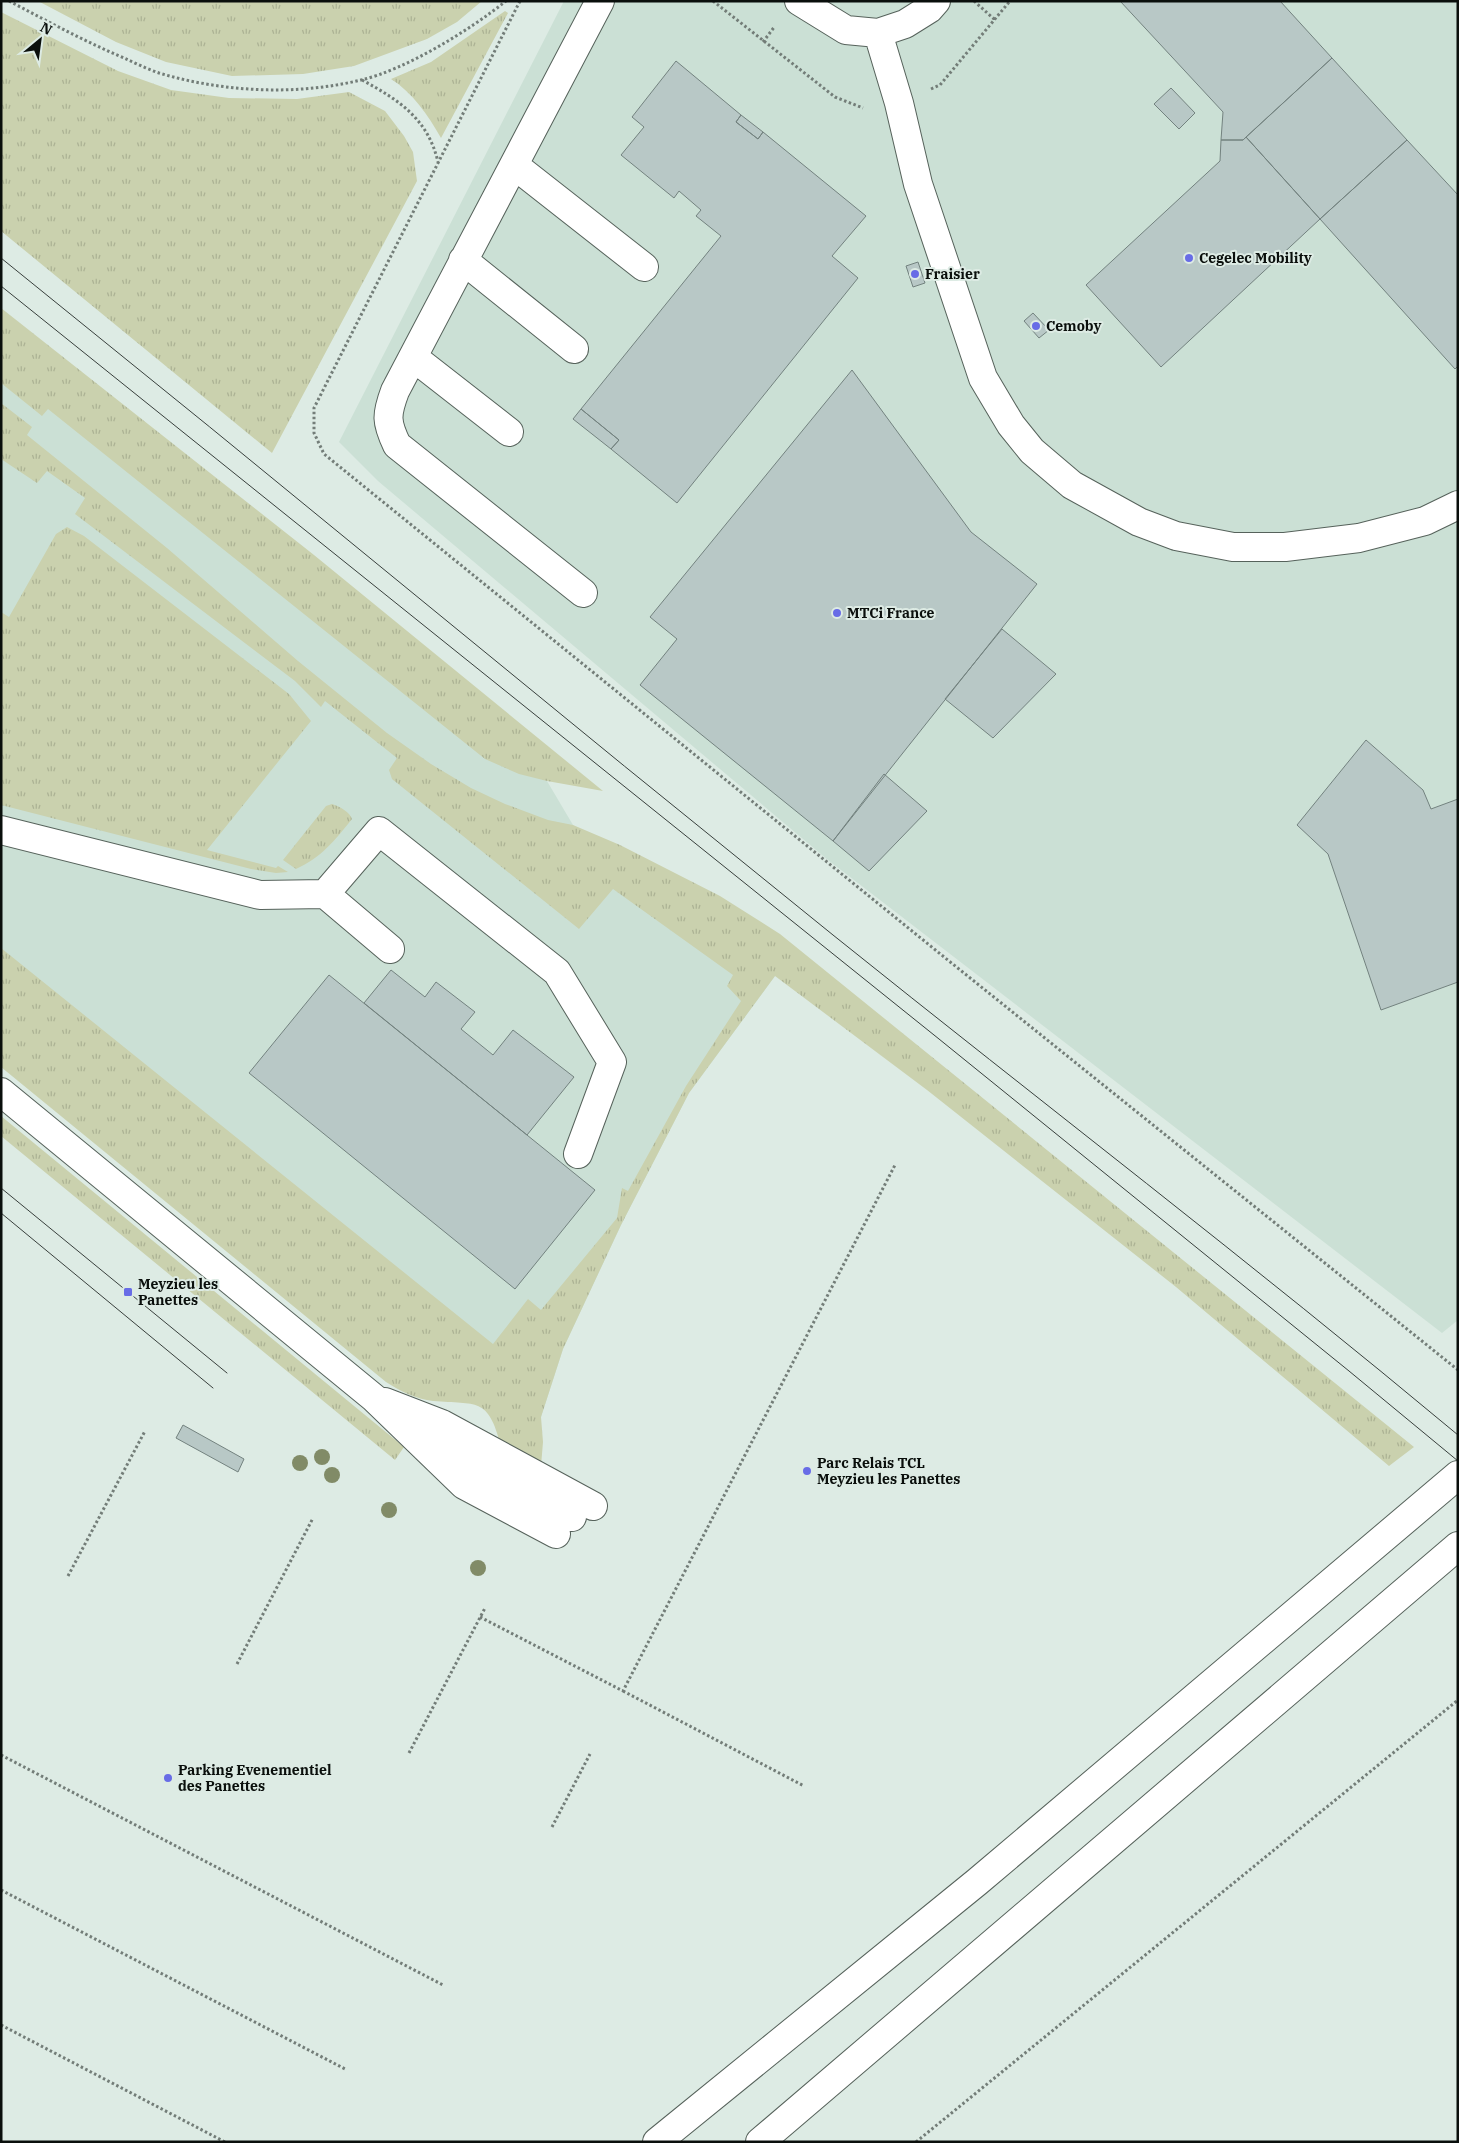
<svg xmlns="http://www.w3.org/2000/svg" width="1459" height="2143" viewBox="0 0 1459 2143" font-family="'IBM Plex Serif',serif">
  <defs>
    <pattern id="grass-tufts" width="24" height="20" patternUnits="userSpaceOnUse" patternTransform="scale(1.25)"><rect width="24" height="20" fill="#cad1ae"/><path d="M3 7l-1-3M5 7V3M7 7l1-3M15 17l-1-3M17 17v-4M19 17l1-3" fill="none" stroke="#acb294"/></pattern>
  </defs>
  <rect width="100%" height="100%" fill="#ddebe4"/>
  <path fill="#cbe0d5" d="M564 1H1458V1320L1442 1333 828 860 378 481 339 442Z
    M1 342 547 781 573 825 775 976 689 1093 621 1225 563 1349 541 1417 1 979Z"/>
  <path fill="url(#grass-tufts)" d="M38 1H482L457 22 427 39 354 66 303 74 232 76 166 62 116 42Z
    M505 11 508 13 441 138C428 115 413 93 391 79L431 62Z
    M1 12 118 71 171 90 229 98 297 99 349 92 385 111 404 136 413 152 417 181 272 453 1 231Z
    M1 308 314 555 603 791 547 781 519 774 485 759 48 409 42 416 1 383Z
    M1 403 32 427 27 435 167 548 298 661 387 733 431 764 471 788 505 804 548 820 573 825 620 845 720 896 780 934 1414 1447 1389 1466 1176 1287 927 1090 775 976 689 1093 621 1225 563 1349 541 1417 543 1442 541 1466 501 1446C488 1396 477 1405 433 1401 416 1399 400 1391 386 1382L1 1067V948L493 1344 528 1299 541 1310 617 1218 622 1188 628 1191 686 1086 741 1001 727 986 733 975 613 889 579 929 392 779 389 770 397 758 325 701 321 707 295 681 75 514 85 498 47 471 37 483 1 459Z
    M67 527 84 536 289 694 311 721 207 850 276 868 278 866 288 872 276 873 251 869 1 805V612L9 617 56 534Z
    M332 804C339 806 350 812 352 819 335 840 321 858 296 869L283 860 326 806Z
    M1 1116 404 1447 395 1460 1 1136Z"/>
  <path fill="#b8c8c6" stroke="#73827f" d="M1120 1H1280L1332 58 1243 140H1221L1223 112Z
    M1332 58 1407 140 1320 219 1246 137Z
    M676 61 741 115 736 122 758 139 763 132 866 216 832 256 858 278 677 503 611 449 619 440 581 409 721 236 696 216 701 210 679 191 674 198 621 155 644 127 632 117Z
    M1171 88 1195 113 1179 129 1154 104Z
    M741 115 763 132 758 139 736 122Z
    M1246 137 1320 219 1161 367 1086 285 1220 161 1221 140H1243Z
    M1407 140 1458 195V366L1455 369 1320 219Z
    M918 262 925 283 913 287 906 266Z
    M1033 313 1049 330 1039 338 1024 321Z
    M852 370 971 532 1037 584 833 841 640 685 677 639 650 617Z
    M581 409 619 440 611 449 573 419Z
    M1002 629 1056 674 993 738 945 699Z
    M1366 740 1423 790 1431 809 1458 799V982L1381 1010 1328 854 1297 825Z
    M884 774 927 811 869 871 833 841Z
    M391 970 425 997 436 982 475 1012 461 1029 493 1055 513 1030 574 1077 527 1135 364 1003Z
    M329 975 595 1190 515 1289 249 1073Z
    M183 1425 244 1459 238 1472 176 1438Z"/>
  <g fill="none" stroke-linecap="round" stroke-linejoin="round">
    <g stroke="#56625b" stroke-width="30">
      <path id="minor" d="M799 1 846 30 878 33 905 24 929 9 936 1
        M878 33 899 103 918 184 983 378 1011 425 1032 451 1072 485 1139 522 1176 536 1233 547H1285L1359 538 1425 521 1458 505
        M514 165 644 267
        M463 260 574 349
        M413 357 509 432
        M583 593 397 445C386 422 386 415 395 391L600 1
        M1 830 260 895 325 894 379 831 557 972 612 1062 578 1154
        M325 894 390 949
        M1 1092 374 1398 464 1485 556 1534
        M385 1402 442 1424 593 1506
        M435 1440 460 1457 572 1517"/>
    </g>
    <g stroke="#56625b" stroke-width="30">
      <path id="major" d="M657 2142 977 1882 1458 1475
        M760 2142 1458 1546"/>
    </g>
    <path stroke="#737d78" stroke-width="3" stroke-dasharray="2.5 2.5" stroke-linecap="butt" d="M9 1C47 21 84 41 124 58 135 63 147 69 159 73 223 92 295 96 361 80 405 70 470 30 506 1
      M520 1 314 408V433L324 454 949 961 1458 1370
      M713 1 835 97 863 108
      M974 1 994 19
      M763 42 775 26
      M362 80C399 100 428 119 438 162
      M931 89 940 85 1010 1
      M68 1576 145 1431
      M480 1617 623 1691 895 1165
      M237 1664 313 1518
      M623 1691 804 1786
      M409 1753 485 1608
      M1 1755 443 1985
      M552 1827 590 1754
      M1 1890 347 2070
      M1 2025 225 2142
      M916 2142 1458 1700"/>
    <use href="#minor" stroke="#fff" stroke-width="28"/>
    <use href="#major" stroke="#fff" stroke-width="28"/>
    <path stroke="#383f3c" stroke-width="1" d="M1 258C280 482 554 711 833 935 1041 1102 1253 1264 1458 1435
      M1 286 939 1039 1349 1371 1458 1461
      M1 1188 227 1373
      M1 1213 213 1388"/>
  </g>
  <g fill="#818b67">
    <circle cx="322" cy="1457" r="8"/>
    <circle cx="300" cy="1463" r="8"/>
    <circle cx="332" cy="1475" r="8"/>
    <circle cx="389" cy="1510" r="8"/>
    <circle cx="478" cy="1568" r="8"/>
  </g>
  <g fill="#686ce6" stroke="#ddebe4" stroke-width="2">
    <circle cx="1189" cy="258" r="5"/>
    <circle cx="915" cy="274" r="5"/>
    <circle cx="1036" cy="326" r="5"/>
    <circle cx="837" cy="613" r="5"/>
    <rect x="123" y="1287" width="10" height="10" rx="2.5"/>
    <circle cx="807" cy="1471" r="5"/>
    <circle cx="168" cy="1778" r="5"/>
  </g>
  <g text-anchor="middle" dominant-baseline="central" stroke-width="4" stroke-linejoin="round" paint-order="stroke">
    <g font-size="14" font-weight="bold" fill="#0a0f0c" stroke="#ddebe4" text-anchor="start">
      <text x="1199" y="258">Cegelec Mobility</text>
      <text x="925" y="274">Fraisier</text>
      <text x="1046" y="326">Cemoby</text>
      <text x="847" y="613">MTCi France</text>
      <text x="138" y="1284">Meyzieu les<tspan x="138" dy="16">Panettes</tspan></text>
      <text x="817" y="1463">Parc Relais TCL<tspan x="817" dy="16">Meyzieu les Panettes</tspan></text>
      <text x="178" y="1770">Parking Evenementiel<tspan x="178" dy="16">des Panettes</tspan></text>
    </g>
  </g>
  <rect width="1459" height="2143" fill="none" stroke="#0a0f0c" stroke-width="5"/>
  <g transform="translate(40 40) rotate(29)" stroke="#ddebe4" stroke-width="4" paint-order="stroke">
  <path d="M0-4L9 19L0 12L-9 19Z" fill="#0a0f0c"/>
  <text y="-8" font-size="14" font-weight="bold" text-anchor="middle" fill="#0a0f0c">N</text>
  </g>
</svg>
